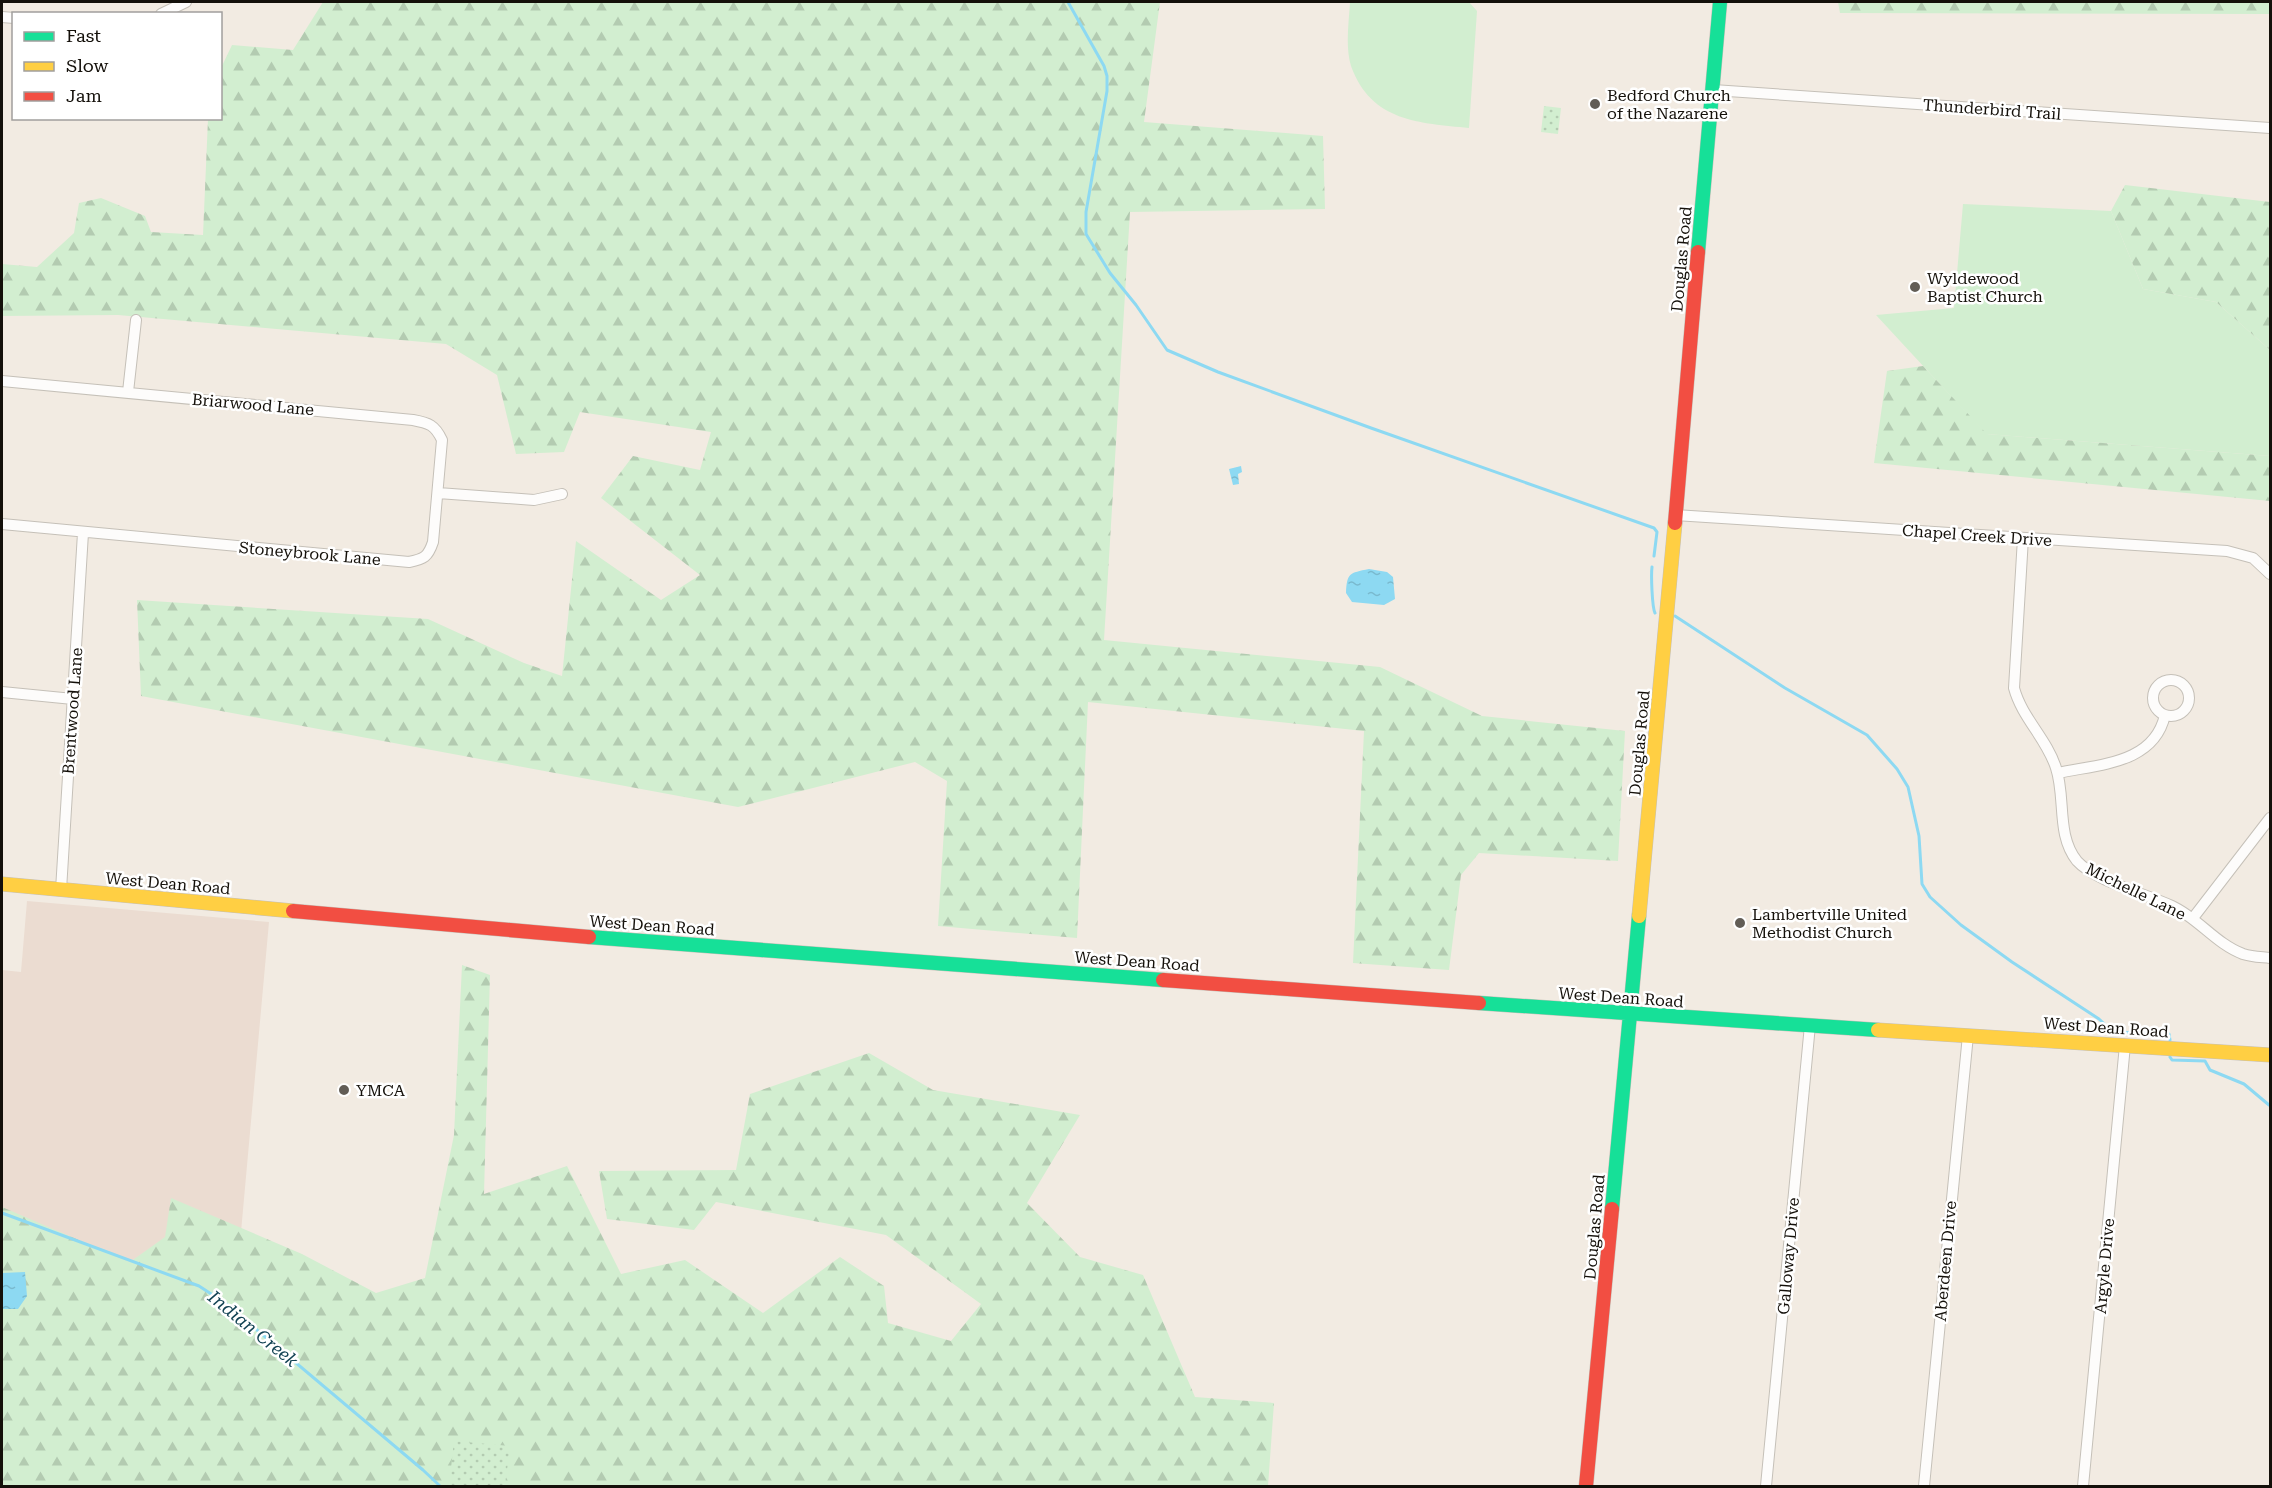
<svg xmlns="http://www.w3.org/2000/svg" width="2272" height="1488" viewBox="0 0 2272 1488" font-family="'Roboto Serif',serif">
	<defs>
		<pattern id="forest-firs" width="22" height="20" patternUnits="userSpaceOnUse" patternTransform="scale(1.5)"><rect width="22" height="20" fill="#d2eed0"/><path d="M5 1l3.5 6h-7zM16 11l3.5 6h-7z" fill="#b3cbb1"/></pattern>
		<pattern id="park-dots" width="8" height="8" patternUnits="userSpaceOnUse" patternTransform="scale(1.5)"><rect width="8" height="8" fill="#d2eed0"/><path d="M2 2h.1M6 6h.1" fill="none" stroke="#b3cbb1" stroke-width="1.8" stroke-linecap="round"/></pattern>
		<pattern id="water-ripples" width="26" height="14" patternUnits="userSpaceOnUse" patternTransform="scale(1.5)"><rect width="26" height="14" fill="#8dd9f2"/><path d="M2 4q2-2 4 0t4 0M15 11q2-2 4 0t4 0" fill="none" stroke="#79b9ce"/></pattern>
	</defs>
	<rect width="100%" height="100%" fill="#f2ebe2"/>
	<path fill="#ebdcd1" d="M 27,901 L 269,922 L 240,1243 L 2,1486 L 2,970 L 21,972 Z"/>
	<path fill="#d2eed0" d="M 1350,2 L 1469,2 L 1477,11 L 1469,128 C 1420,123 1371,122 1351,66 C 1345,46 1349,22 1350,2 Z
		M 1963,204 L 2111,211 L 2143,289 L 2216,302 L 2270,350 L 2270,456 L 1986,434 L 1876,315 L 1954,308 Z"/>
	<path fill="url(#forest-firs)" d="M 323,2 L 1160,2 L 1144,122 L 1323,136 L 1325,209 L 1130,212 L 1104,640 L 1380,667 L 1482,716 L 1625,731 L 1618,861 L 1479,853 L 1461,875 L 1449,970 L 1353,963 L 1364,731 L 1088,702 L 1077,938 L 938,926 L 947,781 L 915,762 L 738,807 L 141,696 L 137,600 L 428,619 L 524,663 L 562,676 L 576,541 L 661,600 L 700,575 L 601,498 L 633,456 L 700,470 L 711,432 L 580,412 L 564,452 L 516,454 L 497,375 L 446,344 L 118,315 L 2,316 L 2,264 L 37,267 L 74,233 L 79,203 L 101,198 L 145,216 L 151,232 L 203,235 L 208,119 L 220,118 L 221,68 L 232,45 L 293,50 Z
		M 1838,2 L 2270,2 L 2270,14 L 1840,13 Z
		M 2125,185 L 2270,202 L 2270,350 L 2216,302 L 2143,289 L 2111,211 Z
		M 1923,366 L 1987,434 L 2270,456 L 2270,501 L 1874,463 L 1887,371 Z
		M 462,965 L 490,975 L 484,1194 L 567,1166 L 621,1274 L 685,1260 L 763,1313 L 840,1257 L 884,1286 L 888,1323 L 951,1341 L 981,1304 L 886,1235 L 716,1202 L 694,1230 L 607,1219 L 599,1171 L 736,1170 L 750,1094 L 869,1053 L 933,1090 L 1080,1115 L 1027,1203 L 1080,1257 L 1143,1275 L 1195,1397 L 1274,1403 L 1268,1486 L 2,1486 L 2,1207 L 130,1262 L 165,1237 L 171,1198 L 302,1254 L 376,1293 L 425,1278 L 454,1135 Z"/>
	<path fill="url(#park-dots)" d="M 1544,106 L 1561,108 L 1558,134 L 1541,132 Z
		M 454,1441 L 510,1446 L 505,1486 L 449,1486 Z"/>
	<path fill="url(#water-ripples)" d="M 1241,466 L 1242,472 L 1238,474 L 1239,484 L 1233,485 L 1229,469 Z
		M 1369,569 L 1387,572 L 1393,577 L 1395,599 L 1384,605 L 1352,602 L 1346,593 C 1347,573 1349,573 1369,569 Z
		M 25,1272 L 27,1296 L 18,1309 L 2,1309 L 2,1273 Z"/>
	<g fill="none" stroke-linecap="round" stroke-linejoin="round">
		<path stroke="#8dd9f2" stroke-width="3" d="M 1068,2 L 1104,66 L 1107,76 L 1107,91 L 1086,212 L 1086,234 L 1110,273 L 1136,305 L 1167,350 L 1218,372 L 1371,428 L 1654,528 L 1657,532 L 1654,556
			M 1652,567 C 1651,575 1652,607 1655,613
			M 1675,616 L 1785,688 L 1867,735 L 1897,769 L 1908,787 L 1919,836 L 1922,884 L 1930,897 L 1961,925 L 2012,962 L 2099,1019 L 2113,1032 L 2169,1034 L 2170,1040
			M 2170,1057 L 2172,1060 L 2205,1061 L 2210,1070 L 2244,1084 L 2269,1105
			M 2,1213 L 199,1286 L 225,1303 L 423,1470 L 440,1486"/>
		<g stroke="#c5c0b8" stroke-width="12">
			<path id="street" d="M 161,14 L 186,2
				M 2,17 L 14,18
				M 1713,90 L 2270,128
				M 2,381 L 413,420 C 429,423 435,425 442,440 L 433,542 C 428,557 424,559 409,562 L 2,524
				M 128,392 L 136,320
				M 438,493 L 534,500 L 562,494
				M 1675,515 L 2227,551 L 2253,558 L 2270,574
				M 2023,538 L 2014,688 C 2022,718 2047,739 2056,768 C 2066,798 2056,835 2077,861 C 2095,881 2146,894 2172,906 C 2198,918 2216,944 2243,954 C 2252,957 2262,957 2270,958
				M2153 698a18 18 0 1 1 36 0a18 18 0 1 1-36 0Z
				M 2,692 L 73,699
				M 2058,773 C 2099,764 2154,764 2165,715
				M 61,890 L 83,533
				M 2193,918 L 2270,818
				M 1766,1486 L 1810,1025
				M 1924,1486 L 1968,1035
				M 2083,1486 L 2125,1045"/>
		</g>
		<g stroke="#c5c0b8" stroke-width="15">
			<path id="fast" d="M 1698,252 L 1720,2
				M 589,937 L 1163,980
				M 1479,1003 L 1878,1030
				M 1612,1209 L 1639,916"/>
		</g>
		<g stroke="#c5c0b8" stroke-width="15">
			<path id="slow" d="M 2,884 L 293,911
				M 1639,916 L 1675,523
				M 1878,1030 L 2270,1055"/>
		</g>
		<g stroke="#c5c0b8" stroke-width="15">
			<path id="jam" d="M 1675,523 L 1698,252
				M 293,911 L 589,937
				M 1163,980 L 1479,1003
				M 1586,1486 L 1612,1209"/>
		</g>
		<use href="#street" stroke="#fdfcfb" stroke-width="10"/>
		<use href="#fast" stroke="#16e098" stroke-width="14"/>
		<use href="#slow" stroke="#ffcf43" stroke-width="14"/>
		<use href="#jam" stroke="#f24e42" stroke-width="14"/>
	</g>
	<g fill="#625d56" stroke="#fff" stroke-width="2">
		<circle cx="1595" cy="104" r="6"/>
		<circle cx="1915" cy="287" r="6"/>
		<circle cx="1740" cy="923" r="6"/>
		<circle cx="344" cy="1090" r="6"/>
	</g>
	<g text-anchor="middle" stroke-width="5" stroke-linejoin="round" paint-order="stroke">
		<g font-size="16" fill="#14100a" stroke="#fff" text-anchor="start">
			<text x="1607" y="101">Bedford Church<tspan x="1607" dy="18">of the Nazarene</tspan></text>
			<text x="1927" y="284">Wyldewood<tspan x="1927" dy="18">Baptist Church</tspan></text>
			<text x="1752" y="920">Lambertville United<tspan x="1752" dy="18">Methodist Church</tspan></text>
			<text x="356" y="1096">YMCA</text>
		</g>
		<g font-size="16" fill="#14100a" stroke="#fff">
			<text transform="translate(1992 109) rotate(4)" y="6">Thunderbird Trail</text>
			<text transform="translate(1681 259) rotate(-85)" y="6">Douglas Road</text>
			<text transform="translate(253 404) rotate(5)" y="6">Briarwood Lane</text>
			<text transform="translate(1977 535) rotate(4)" y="6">Chapel Creek Drive</text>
			<text transform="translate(310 553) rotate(5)" y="6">Stoneybrook Lane</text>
			<text transform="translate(72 711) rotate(-86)" y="6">Brentwood Lane</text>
			<text transform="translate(1639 743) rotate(-85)" y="6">Douglas Road</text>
			<text transform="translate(168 883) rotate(5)" y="6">West Dean Road</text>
			<text transform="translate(2136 891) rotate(26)" y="6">Michelle Lane</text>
			<text transform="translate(652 925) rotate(4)" y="6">West Dean Road</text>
			<text transform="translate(1137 961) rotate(4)" y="6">West Dean Road</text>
			<text transform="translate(1621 997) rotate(4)" y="6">West Dean Road</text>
			<text transform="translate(2106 1027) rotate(4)" y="6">West Dean Road</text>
			<text transform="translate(1594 1227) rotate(-85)" y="6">Douglas Road</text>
			<text transform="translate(1788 1256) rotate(-85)" y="6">Galloway Drive</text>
			<text transform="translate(1945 1261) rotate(-85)" y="6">Aberdeen Drive</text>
			<text transform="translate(2104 1266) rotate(-85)" y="6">Argyle Drive</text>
		</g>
		<g font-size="18" font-style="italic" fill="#134354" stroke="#fff">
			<text transform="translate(253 1329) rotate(39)" y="6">Indian Creek</text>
		</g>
	</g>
	<rect width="2272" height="1488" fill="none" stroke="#14100a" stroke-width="6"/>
	<rect x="12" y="12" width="210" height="108" fill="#ffffff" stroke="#a19f9d" stroke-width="1.5"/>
	<rect x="24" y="32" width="30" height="9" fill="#16e098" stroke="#a19f9d" stroke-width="1.5"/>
	<text x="66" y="42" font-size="18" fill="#14100a">Fast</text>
	<rect x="24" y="62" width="30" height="9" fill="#ffcf43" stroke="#a19f9d" stroke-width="1.5"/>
	<text x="66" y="72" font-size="18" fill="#14100a">Slow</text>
	<rect x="24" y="92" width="30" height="9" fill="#f24e42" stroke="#a19f9d" stroke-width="1.5"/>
	<text x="66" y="102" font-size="18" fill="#14100a">Jam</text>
</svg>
